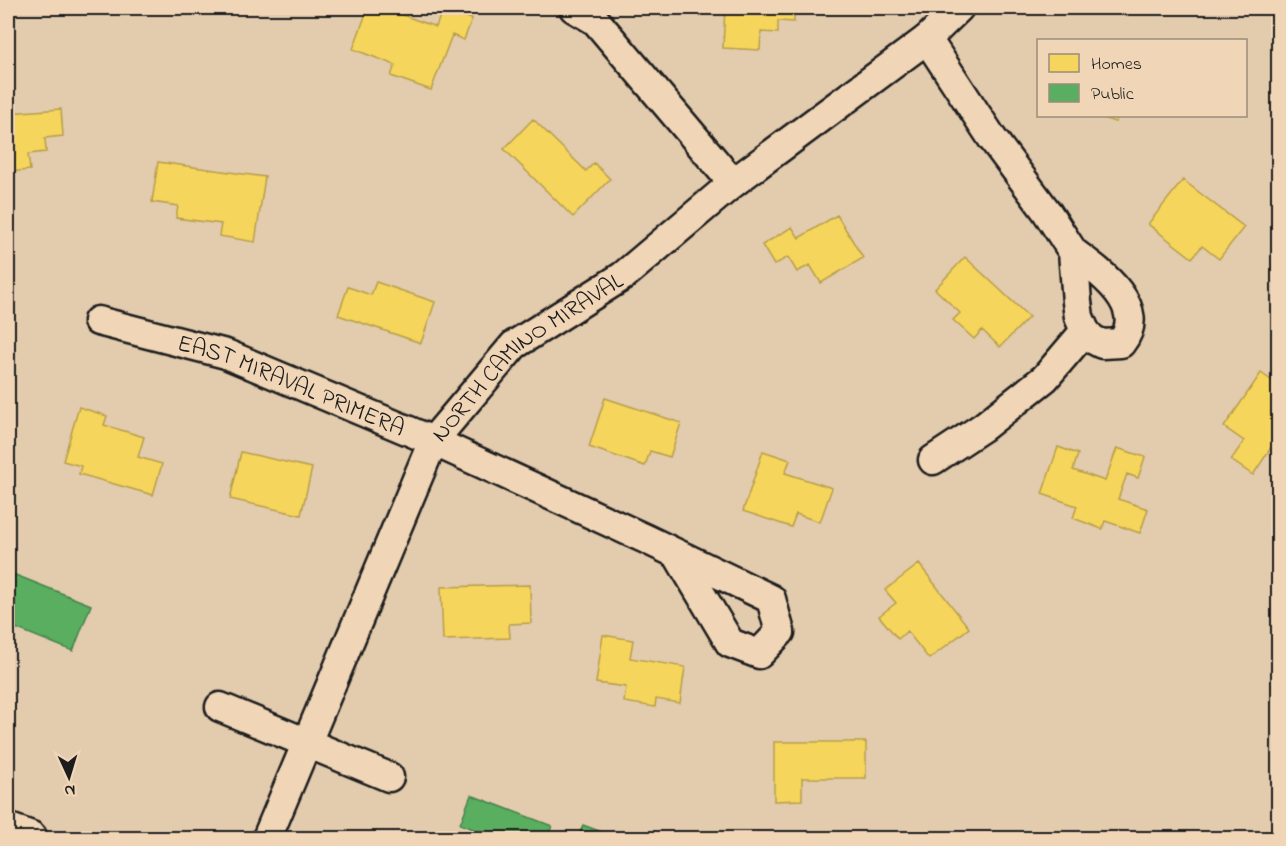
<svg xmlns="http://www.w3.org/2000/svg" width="1286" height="846" viewBox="0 0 1286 846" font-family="'Indie Flower',sans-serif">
	<rect width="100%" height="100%" fill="#e3cbae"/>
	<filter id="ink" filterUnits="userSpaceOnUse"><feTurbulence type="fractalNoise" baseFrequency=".0167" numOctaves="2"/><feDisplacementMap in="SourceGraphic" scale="12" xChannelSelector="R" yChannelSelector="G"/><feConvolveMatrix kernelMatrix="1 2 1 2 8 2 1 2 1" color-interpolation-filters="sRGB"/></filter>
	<g filter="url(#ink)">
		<path fill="#f6d55c" stroke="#b59e49" stroke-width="1.5" d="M 368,8 L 383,8 L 436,27 L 443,8 L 472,19 L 464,40 L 452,35 L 431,90 L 391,76 L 395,65 L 353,49 Z
			M 725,8 L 761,11 L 762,8 L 827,8 L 826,14 L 794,12 L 794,22 L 778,21 L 778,33 L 761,32 L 760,50 L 723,48 Z
			M 61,109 L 63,136 L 45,138 L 46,152 L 28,154 L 30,170 L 8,172 L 8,113 Z
			M 1097,116 L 1118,116 L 1115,122 Z
			M 533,119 L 586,171 L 594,163 L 610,179 L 573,217 L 504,149 Z
			M 158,162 L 265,177 L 255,242 L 219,236 L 221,224 L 176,218 L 178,206 L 152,202 Z
			M 1183,180 L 1244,227 L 1219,259 L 1202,246 L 1192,258 L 1148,224 Z
			M 837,215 L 863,258 L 821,283 L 810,265 L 797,272 L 788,257 L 774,265 L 762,245 L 792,227 L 799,238 Z
			M 965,257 L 1029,317 L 1000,347 L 982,330 L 974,339 L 953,320 L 960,313 L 935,289 Z
			M 376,282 L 435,302 L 421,343 L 338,315 L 348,287 L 371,295 Z
			M 1261,373 L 1278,385 L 1278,437 L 1253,475 L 1231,460 L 1244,441 L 1224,427 Z
			M 605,398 L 681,423 L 670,457 L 650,451 L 645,466 L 589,447 Z
			M 79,407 L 107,416 L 104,425 L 144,437 L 138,457 L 162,464 L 153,495 L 79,474 L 81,466 L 63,461 Z
			M 1058,447 L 1078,454 L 1073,470 L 1105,481 L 1117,448 L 1145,457 L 1138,478 L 1127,474 L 1118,499 L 1148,509 L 1140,533 L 1105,521 L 1102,529 L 1073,518 L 1077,506 L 1042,494 Z
			M 763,451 L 790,460 L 785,473 L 832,488 L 820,522 L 796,514 L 791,527 L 743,511 Z
			M 241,452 L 312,468 L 301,515 L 230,499 Z
			M 919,564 L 969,628 L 929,659 L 907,631 L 898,639 L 879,616 L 896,603 L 885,590 Z
			M 530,585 L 531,623 L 509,624 L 510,638 L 443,640 L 441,587 Z
			M 603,635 L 633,640 L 630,658 L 685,667 L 680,703 L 656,699 L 655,707 L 624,702 L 626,687 L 596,683 Z
			M 774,742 L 866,742 L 866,778 L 802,778 L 802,800 L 774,801 Z"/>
		<path fill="#5aae61" stroke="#47824c" stroke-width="1.5" d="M 8,572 L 91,605 L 73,651 L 8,625 Z
			M 471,795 L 552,826 L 547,838 L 497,838 L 460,824 Z
			M 583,825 L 618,838 L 578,838 Z"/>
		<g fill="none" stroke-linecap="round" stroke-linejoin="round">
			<g stroke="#1c1c1c" stroke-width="33">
				<g id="minor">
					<path d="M 574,8 L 596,21 L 733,183"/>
					<path d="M 927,39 L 992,138 L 1047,212 L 1073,252 L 1077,302 L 1079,317 L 1085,331 L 1092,339 L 1102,344 L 1121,343 C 1150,307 1099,271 1073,252"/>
					<path id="s1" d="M 98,321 L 226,354 L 433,441 L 646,539 L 771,599 L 780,632 L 759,654 L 730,643 L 677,554"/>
					<path d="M 933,460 L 983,427 L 1045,378 L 1085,331"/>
					<path d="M 220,707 L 389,777"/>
					<path id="s2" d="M 267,838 L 433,441 L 514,345 L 623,276 L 733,183 L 927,39 L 959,8"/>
				</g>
			</g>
			<g stroke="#1c1c1c" stroke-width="38">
				<path id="major" d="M 8,830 L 30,838"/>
			</g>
			<use href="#minor" stroke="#f0d6b7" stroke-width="28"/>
			<use href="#major" stroke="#f0d6b7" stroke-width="33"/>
		</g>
	</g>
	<g text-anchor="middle" stroke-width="6" stroke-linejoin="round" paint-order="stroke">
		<g font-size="24" fill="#1c1c1c" stroke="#f0d6b7">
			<text dy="8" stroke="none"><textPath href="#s2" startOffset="558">NORTH CAMINO MIRAVAL</textPath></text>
			<text dy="8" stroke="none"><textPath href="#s1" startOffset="204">EAST MIRAVAL PRIMERA</textPath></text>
		</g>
	</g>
	<rect width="1286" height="846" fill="none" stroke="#f0d6b7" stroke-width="30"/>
	<rect x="15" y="15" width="1256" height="816" fill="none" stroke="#1c1c1c" stroke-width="2" filter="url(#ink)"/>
	<rect x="1037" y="39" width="210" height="78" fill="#f0d6b7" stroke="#9b8c79" stroke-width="1.5"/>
	<rect x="1049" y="54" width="30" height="18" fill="#f6d55c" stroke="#9b8c79" stroke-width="1.5"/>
	<text x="1091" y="69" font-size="18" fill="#1c1c1c">Homes</text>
	<rect x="1049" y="84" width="30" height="18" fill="#5aae61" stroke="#9b8c79" stroke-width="1.5"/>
	<text x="1091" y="99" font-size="18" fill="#1c1c1c">Public</text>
	<g transform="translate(69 777) rotate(176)" stroke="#f0d6b7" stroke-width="4.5" paint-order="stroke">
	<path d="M0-4.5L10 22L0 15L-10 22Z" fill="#1c1c1c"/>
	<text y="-9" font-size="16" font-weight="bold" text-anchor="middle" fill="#1c1c1c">N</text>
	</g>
</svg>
